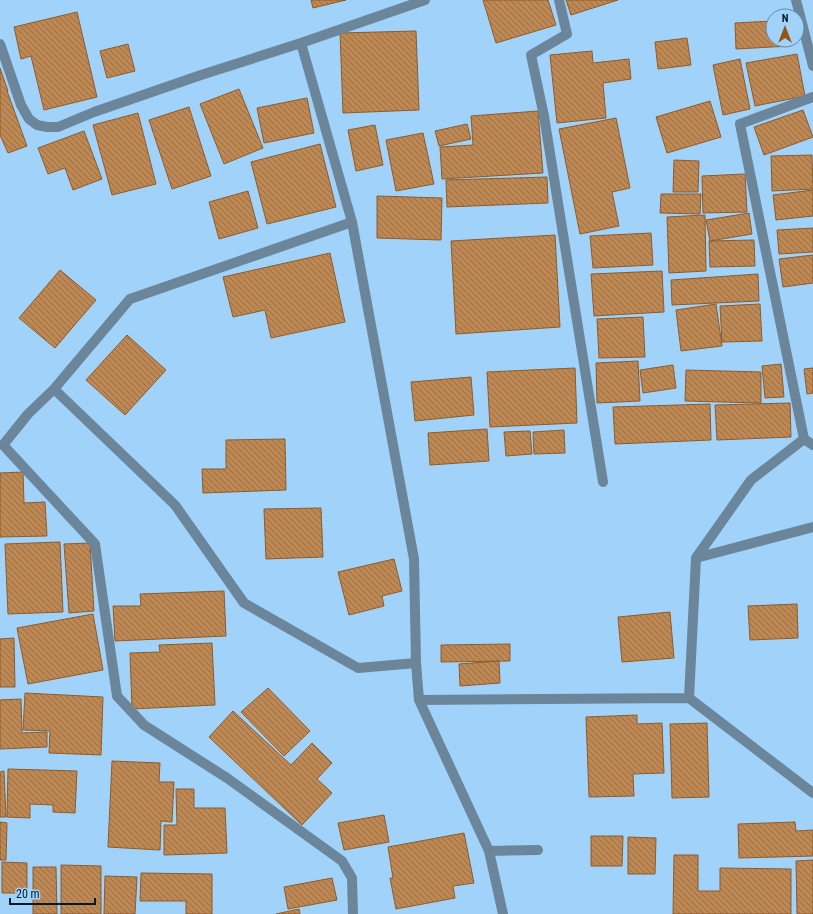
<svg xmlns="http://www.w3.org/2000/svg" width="813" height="914" viewBox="0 0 813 914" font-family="'Roboto Condensed',sans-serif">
	<defs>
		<pattern id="building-back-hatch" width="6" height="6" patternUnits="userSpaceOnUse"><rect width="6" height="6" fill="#be8855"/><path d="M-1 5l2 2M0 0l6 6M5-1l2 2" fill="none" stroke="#986e47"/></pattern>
	</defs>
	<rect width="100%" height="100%" fill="#a1d3fa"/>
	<path fill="url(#building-back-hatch)" stroke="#8f5b28" d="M 311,0 L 346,0 L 313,8 Z
		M 483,0 L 548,0 L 556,25 L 496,43 Z
		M 566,0 L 618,0 L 571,15 Z
		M 77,12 L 97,97 L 44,110 L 31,56 L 21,59 L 14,27 Z
		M 773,21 L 773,40 L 789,40 L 790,46 L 736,49 L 735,23 Z
		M 416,31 L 419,110 L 343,113 L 340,33 Z
		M 687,38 L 691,65 L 658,69 L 655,42 Z
		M 128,44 L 135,71 L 107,78 L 100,51 Z
		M 592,51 L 593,63 L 629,59 L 631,79 L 603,83 L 606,118 L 557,123 L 550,55 Z
		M 797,54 L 805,96 L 755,106 L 746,63 Z
		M 740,59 L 750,109 L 723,115 L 713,65 Z
		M 0,68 L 8,91 L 7,91 L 27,146 L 8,153 L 0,135 Z
		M 239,89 L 263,148 L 224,164 L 200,104 Z
		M 307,98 L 314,133 L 264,143 L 257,108 Z
		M 710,101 L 721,137 L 667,153 L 656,117 Z
		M 189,107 L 211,176 L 172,189 L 149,120 Z
		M 803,110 L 813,137 L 764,155 L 754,127 Z
		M 538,111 L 543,173 L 442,179 L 440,147 L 473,145 L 471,116 Z
		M 138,113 L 156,184 L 112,195 L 93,125 Z
		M 616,118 L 630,188 L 612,192 L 619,226 L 580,234 L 559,129 Z
		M 467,124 L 471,139 L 439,146 L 435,131 Z
		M 375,125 L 383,165 L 356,171 L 348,130 Z
		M 84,131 L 102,179 L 73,190 L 65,168 L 48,174 L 38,148 Z
		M 423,133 L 434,184 L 396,191 L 386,140 Z
		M 320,144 L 336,207 L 267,224 L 251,162 Z
		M 812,155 L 813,189 L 772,191 L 771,156 Z
		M 674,160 L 699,161 L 698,192 L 673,192 Z
		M 745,174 L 747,212 L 703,213 L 702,176 Z
		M 547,177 L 548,203 L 447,207 L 446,180 Z
		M 813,190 L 813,216 L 776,220 L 773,195 Z
		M 248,191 L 258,228 L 219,239 L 209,202 Z
		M 661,194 L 701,194 L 700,214 L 660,213 Z
		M 377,196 L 442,198 L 441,240 L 377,238 Z
		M 749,213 L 752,234 L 710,241 L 706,220 Z
		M 705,215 L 706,271 L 669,273 L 667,217 Z
		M 813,228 L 813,252 L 779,254 L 777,230 Z
		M 651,233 L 653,265 L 593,268 L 590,236 Z
		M 555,235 L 560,327 L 456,334 L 451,241 Z
		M 754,240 L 755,266 L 710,267 L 709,241 Z
		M 330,253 L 345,322 L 271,338 L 265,310 L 233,317 L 223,277 Z
		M 813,255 L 813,283 L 783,287 L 779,259 Z
		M 60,270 L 96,300 L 55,348 L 19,318 Z
		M 662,271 L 664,312 L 594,316 L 591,274 Z
		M 758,274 L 759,301 L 672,305 L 671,280 Z
		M 716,304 L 722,346 L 681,351 L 676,310 Z
		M 760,304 L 762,341 L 722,342 L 720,306 Z
		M 643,317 L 645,357 L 599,358 L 597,319 Z
		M 127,335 L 166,370 L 125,415 L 86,380 Z
		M 638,361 L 640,401 L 597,403 L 596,363 Z
		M 781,364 L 784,397 L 765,398 L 762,366 Z
		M 673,365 L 676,388 L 643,393 L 640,370 Z
		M 575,368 L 577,423 L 490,427 L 487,372 Z
		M 813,368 L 813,393 L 807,394 L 804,369 Z
		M 686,370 L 761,372 L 761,403 L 685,401 Z
		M 471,377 L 474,415 L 415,421 L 411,382 Z
		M 790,403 L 791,437 L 717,440 L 715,405 Z
		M 710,404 L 711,440 L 615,444 L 613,407 Z
		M 487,429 L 489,461 L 430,465 L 428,433 Z
		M 564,430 L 565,453 L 534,454 L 533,432 Z
		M 530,431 L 532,454 L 506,456 L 504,432 Z
		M 285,439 L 286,490 L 203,493 L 202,469 L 226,469 L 226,440 Z
		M 23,472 L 24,503 L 45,502 L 47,536 L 0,537 L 0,473 Z
		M 321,508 L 323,557 L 266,559 L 264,509 Z
		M 60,542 L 63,612 L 8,614 L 5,544 Z
		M 90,543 L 94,611 L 69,613 L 64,544 Z
		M 394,559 L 402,591 L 382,596 L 384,606 L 349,615 L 338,572 Z
		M 224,591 L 226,636 L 115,641 L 113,606 L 141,606 L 140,594 Z
		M 797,604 L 798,638 L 750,640 L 748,606 Z
		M 670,612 L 674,658 L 622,662 L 618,617 Z
		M 93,614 L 103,670 L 28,684 L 17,628 Z
		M 14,638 L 15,687 L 0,687 L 0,639 Z
		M 212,643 L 215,705 L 132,709 L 130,653 L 160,652 L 159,645 Z
		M 510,644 L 510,661 L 441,662 L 441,645 Z
		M 499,661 L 500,683 L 460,686 L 459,664 Z
		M 268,688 L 310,731 L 284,756 L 241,712 Z
		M 25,693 L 103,697 L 101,755 L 49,753 L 50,731 L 23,730 Z
		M 21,699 L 22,733 L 47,732 L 47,747 L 0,749 L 0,700 Z
		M 233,711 L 291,765 L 312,743 L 332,763 L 317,779 L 332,793 L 302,825 L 209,737 Z
		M 637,715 L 637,724 L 662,723 L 664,773 L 633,774 L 634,796 L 589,797 L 586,717 Z
		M 707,723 L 709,797 L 672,798 L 670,724 Z
		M 112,761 L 160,763 L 159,782 L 174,782 L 172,822 L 161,821 L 160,850 L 108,847 Z
		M 8,769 L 77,771 L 75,813 L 53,812 L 53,805 L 30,804 L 30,818 L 7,817 Z
		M 4,771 L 6,817 L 0,817 L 0,772 Z
		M 176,789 L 194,789 L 194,808 L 225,808 L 227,853 L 164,855 L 164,825 L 177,825 Z
		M 384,815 L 389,842 L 344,850 L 338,823 Z
		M 0,822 L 7,823 L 6,860 L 0,860 Z
		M 795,822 L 796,831 L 813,830 L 813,856 L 739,858 L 738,824 Z
		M 464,833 L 474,883 L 453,886 L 455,898 L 396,909 L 390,878 L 393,878 L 388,847 Z
		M 591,836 L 623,836 L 622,866 L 591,866 Z
		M 628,837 L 656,838 L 655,874 L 628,874 Z
		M 674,855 L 698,855 L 698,891 L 720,891 L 720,868 L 791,869 L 791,914 L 673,914 Z
		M 813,860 L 813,914 L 797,914 L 796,861 Z
		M 2,862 L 27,863 L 27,893 L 2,893 Z
		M 61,865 L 101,866 L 101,914 L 61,914 Z
		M 33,867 L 56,867 L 57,914 L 33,914 Z
		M 141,873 L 212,874 L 212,914 L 186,914 L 186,901 L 140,901 Z
		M 105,876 L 137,877 L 135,914 L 104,914 Z
		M 332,878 L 337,900 L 288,909 L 284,887 Z
		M 299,909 L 300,914 L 276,914 Z"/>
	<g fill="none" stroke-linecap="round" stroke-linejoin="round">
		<path stroke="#6b859a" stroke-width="10" d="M 559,0 L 567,34 L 531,55 L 544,116 L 603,482
			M 796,0 L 813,66
			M 301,43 L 352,222 L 414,559 L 416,663 L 419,700 L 489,851 L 503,914
			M 0,44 L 21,105 L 29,119 L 37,125 L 47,127 L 58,127 L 94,112 L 201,75 L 301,43 L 425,0
			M 813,97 L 740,124 L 804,439 L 813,445
			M 352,222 L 130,299 L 54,389 L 28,414 L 3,445 L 95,544 L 117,696 L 144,725 L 227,778 L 342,861 L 352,878 L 353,914
			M 54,389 L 175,505 L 244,603 L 358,668 L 416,663
			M 696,558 L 751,480 L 804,439
			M 689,698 L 696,558 L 813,527
			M 419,700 L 689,698 L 813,793
			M 489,851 L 538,850"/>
	</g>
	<g transform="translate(785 28)"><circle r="19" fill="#a1d3fa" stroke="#618aa8"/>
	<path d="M0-3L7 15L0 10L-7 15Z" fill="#925715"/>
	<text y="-6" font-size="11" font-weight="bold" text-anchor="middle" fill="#021c2d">N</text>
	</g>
	<path d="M10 898v6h85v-6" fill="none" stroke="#021c2d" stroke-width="2"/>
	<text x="16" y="898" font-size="12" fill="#021c2d" stroke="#a1d3fa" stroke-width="3" paint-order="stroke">20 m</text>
</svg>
